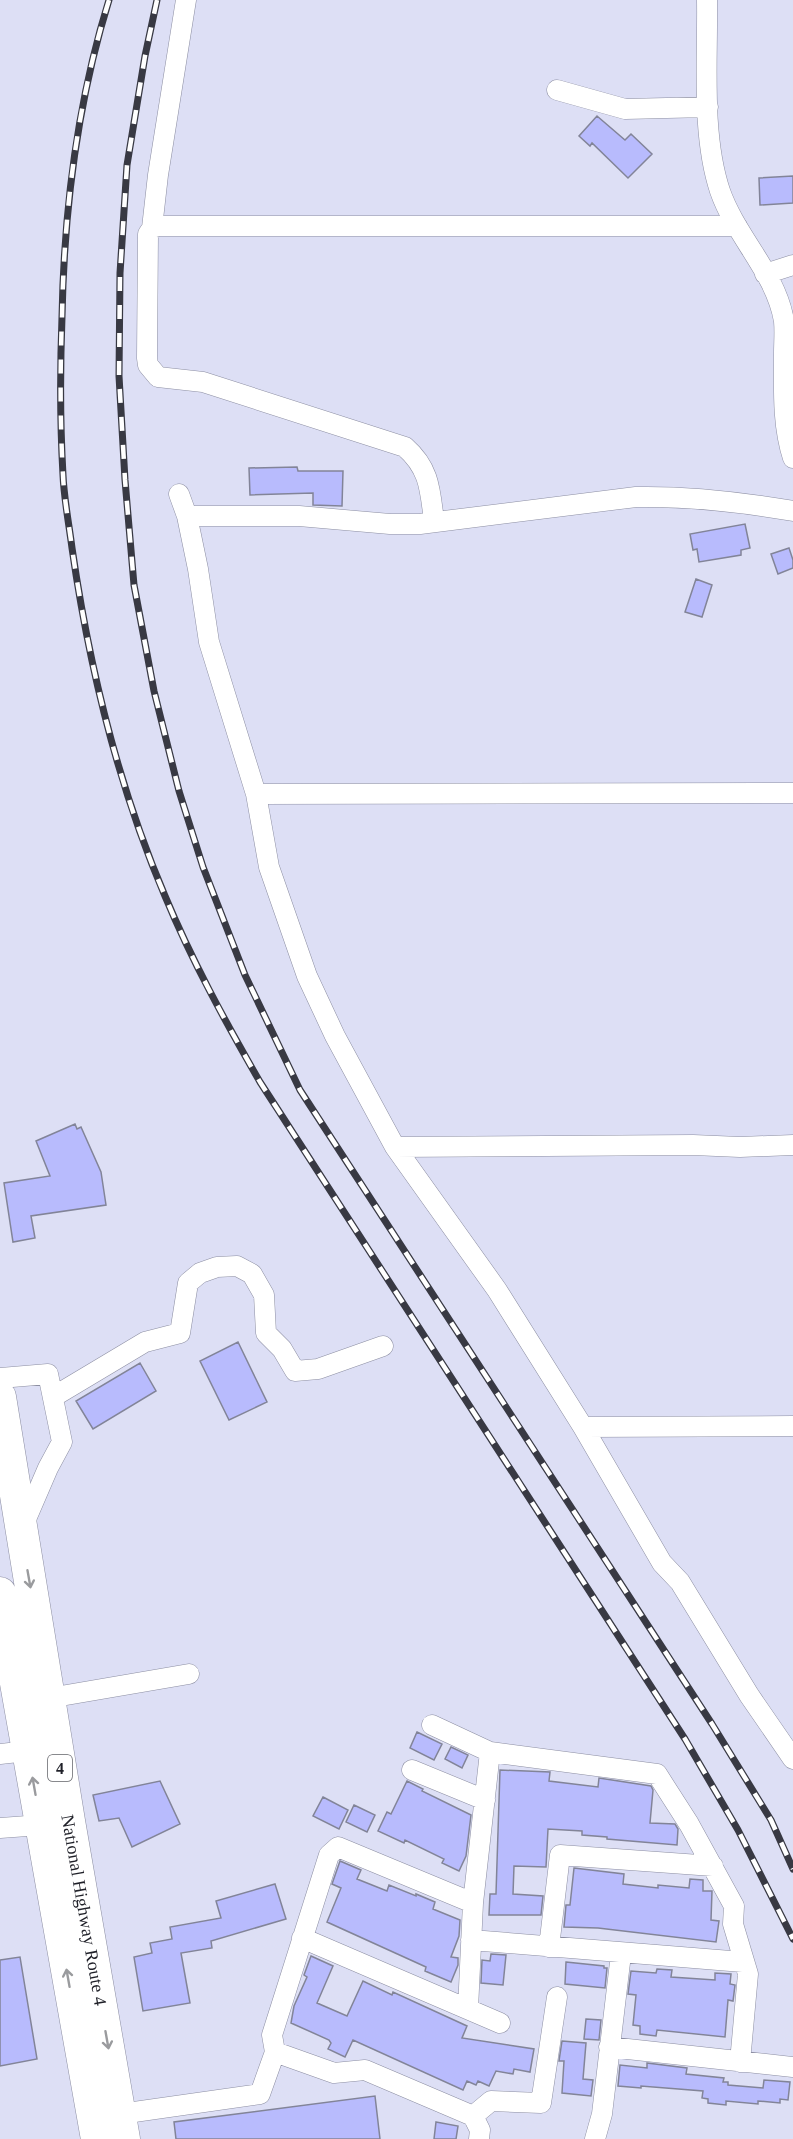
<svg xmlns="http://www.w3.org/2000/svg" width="793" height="2139" viewBox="0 0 793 2139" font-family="Georgia,serif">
	<rect width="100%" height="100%" fill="#dddff5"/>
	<path fill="#b8bbfd" stroke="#828498" stroke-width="1.5" d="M 597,116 L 625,140 L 631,134 L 652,154 L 628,178 L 592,143 L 590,146 L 579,136 Z
		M 793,176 L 793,203 L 760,205 L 759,178 Z
		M 297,467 L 298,471 L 343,471 L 342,506 L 313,505 L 313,493 L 250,495 L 249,468 Z
		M 745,524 L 750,548 L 741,550 L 741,555 L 699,562 L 697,549 L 693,550 L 690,534 Z
		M 789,548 L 793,560 L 793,568 L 778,574 L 771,554 Z
		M 696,579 L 712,585 L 702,617 L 685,612 Z
		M 75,1124 L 77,1129 L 81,1127 L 101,1172 L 106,1205 L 31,1216 L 35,1238 L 13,1242 L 4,1183 L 50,1176 L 36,1141 Z
		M 238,1342 L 267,1402 L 229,1420 L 200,1361 Z
		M 140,1363 L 156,1391 L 93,1429 L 76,1401 Z
		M 417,1732 L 442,1744 L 434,1760 L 410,1748 Z
		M 451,1747 L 468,1755 L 462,1768 L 445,1759 Z
		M 500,1770 L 550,1772 L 549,1781 L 598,1787 L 599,1778 L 651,1786 L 653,1790 L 650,1823 L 675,1824 L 678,1829 L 677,1845 L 607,1839 L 607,1837 L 582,1835 L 582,1831 L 548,1829 L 546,1867 L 514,1866 L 513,1894 L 543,1896 L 541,1915 L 489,1915 L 490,1894 L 496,1894 Z
		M 160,1781 L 180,1824 L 132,1847 L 119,1818 L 99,1821 L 93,1795 Z
		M 407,1781 L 423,1789 L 422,1791 L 471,1815 L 466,1856 L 459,1871 L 442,1863 L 444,1859 L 405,1840 L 404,1843 L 378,1831 L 387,1812 L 391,1814 Z
		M 323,1797 L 348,1810 L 339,1829 L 313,1816 Z
		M 354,1805 L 375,1815 L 367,1832 L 346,1822 Z
		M 340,1861 L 361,1870 L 357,1879 L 387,1891 L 389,1885 L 416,1896 L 416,1894 L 435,1902 L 433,1909 L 460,1920 L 459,1936 L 451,1957 L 458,1958 L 458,1965 L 451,1982 L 425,1971 L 426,1967 L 327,1922 L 341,1888 L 332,1884 Z
		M 574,1868 L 624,1874 L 623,1884 L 658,1888 L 658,1885 L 689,1888 L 690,1879 L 703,1880 L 703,1891 L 712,1891 L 711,1920 L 719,1921 L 716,1942 L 598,1928 L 564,1927 L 566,1905 L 570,1905 Z
		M 275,1884 L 286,1919 L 211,1941 L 212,1948 L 181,1953 L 190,2003 L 143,2011 L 134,1957 L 152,1953 L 150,1943 L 172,1939 L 170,1927 L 221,1918 L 216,1901 Z
		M 491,1954 L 506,1955 L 503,1985 L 481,1983 L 482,1960 L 490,1961 Z
		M 311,1956 L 333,1966 L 317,2003 L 347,2016 L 363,1981 L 392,1995 L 393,1992 L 467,2026 L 462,2038 L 534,2049 L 530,2072 L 514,2069 L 513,2074 L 496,2071 L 489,2086 L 478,2081 L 476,2085 L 467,2081 L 463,2090 L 353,2040 L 345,2057 L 328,2049 L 331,2043 L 329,2040 L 291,2023 L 294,2006 L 307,1977 L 304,1975 Z
		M 20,1957 L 37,2059 L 0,2066 L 0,1960 Z
		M 566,1962 L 604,1966 L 604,1968 L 607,1968 L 605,1988 L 565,1984 Z
		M 657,1969 L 672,1970 L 671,1977 L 715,1980 L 715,1973 L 731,1974 L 730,1984 L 735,1985 L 733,2001 L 728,2000 L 725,2037 L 657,2030 L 656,2036 L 640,2034 L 640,2026 L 633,2025 L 636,1995 L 628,1994 L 631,1971 L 656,1973 Z
		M 586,2019 L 601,2020 L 599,2040 L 584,2039 Z
		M 562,2041 L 586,2043 L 583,2079 L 593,2080 L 591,2096 L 562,2093 L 564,2061 L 559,2061 Z
		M 647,2063 L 687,2068 L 686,2074 L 724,2078 L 723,2082 L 728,2082 L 728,2085 L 763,2088 L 764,2080 L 790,2082 L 788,2100 L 780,2099 L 780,2103 L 758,2101 L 758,2104 L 726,2101 L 726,2105 L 708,2103 L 708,2099 L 702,2098 L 703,2091 L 641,2086 L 641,2088 L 618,2086 L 620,2065 L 647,2068 Z
		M 375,2096 L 380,2139 L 176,2139 L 174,2122 Z
		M 436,2122 L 458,2126 L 456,2139 L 434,2139 Z"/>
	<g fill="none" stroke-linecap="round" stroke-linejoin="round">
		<g stroke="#8c8ea2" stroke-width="21">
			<path id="minor" d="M 707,0 C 708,60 701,134 720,191 C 736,237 776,273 784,321 C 785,332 784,343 784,353 C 784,388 782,425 793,458
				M 557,90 L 625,109 L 708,107
				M 152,228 L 158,175 L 186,0
				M 765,274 L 793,265
				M 179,494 L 187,516 L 198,569 L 209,642 L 256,794
				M 187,516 L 299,516 L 390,524 L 420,524 L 636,497 C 689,496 741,502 793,511
				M 434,521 C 430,490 430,469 405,447 L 203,382 L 158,377 L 148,365 L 147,358 L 148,234 L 152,228 L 159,226 L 737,226
				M 793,793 L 256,794 L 269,867 L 307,976 L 335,1036 L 395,1147 L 693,1145 L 740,1147 L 793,1145
				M 395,1147 L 497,1290 L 583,1427 L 793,1426
				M 0,1378 L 48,1374 L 62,1442 L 48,1468 L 23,1526
				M 53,1397 L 145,1342 L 180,1333 L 188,1283 L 200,1273 L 217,1267 L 237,1266 L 252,1274 L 264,1295 L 266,1333 L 282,1349 L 295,1371 L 318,1369 L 383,1346
				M 583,1427 L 662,1563 L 680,1582 L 749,1695 L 793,1759
				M 49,1698 L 189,1674
				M 432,1725 L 490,1752 L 657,1774 L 689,1824 L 734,1906 L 733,1924 L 748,1974 L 740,2062
				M 0,1754 L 27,1751
				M 412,1770 L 485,1800
				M 0,1828 L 41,1825
				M 302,1938 L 500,2023
				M 471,1940 L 743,1962
				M 549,1947 L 560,1855 L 713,1866
				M 468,2009 L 473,1903 L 490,1752
				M 609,2047 L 793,2067
				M 275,2052 L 272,2035 L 329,1855 L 338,1847 L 473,1903
				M 120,2114 L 260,2094 L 275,2052 L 334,2073 L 365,2070 L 473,2116 L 491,2101 L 541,2103 L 557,1997
				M 473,2116 L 480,2130 L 479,2139
				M 595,2139 L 602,2114 L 621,1954"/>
		</g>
		<g stroke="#8c8ea2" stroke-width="33">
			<path id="trunk" d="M 0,1397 L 69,1821 L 124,2139
				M 0,1593 L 97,2139"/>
		</g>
		<use href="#minor" stroke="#fff" stroke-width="20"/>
		<use href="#trunk" stroke="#fff" stroke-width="32"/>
		<g stroke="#383943" stroke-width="7">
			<path id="rail" d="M 109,0 C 77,103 64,210 62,317 C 60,370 60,423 63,475 C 64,499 69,524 72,548 C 89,666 118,786 165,896 C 192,961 225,1021 260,1082 L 685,1739 L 738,1830 L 793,1939
				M 157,0 L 145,56 L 127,165 L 120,273 L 119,376 L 125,480 L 134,585 L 154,691 L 179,791 L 203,867 L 245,975 L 300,1090 L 712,1724 L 771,1820 L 793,1869"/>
		</g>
		<use href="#rail" stroke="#fff" stroke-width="4.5" stroke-dasharray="14" stroke-linecap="butt"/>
	</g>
	<defs><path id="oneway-shaft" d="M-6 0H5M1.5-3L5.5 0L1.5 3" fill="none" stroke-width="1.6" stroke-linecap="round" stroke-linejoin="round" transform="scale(1.5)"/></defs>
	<g stroke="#9a9b9e">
		<use href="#oneway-shaft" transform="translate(29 1579) rotate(80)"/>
		<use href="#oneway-shaft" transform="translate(34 1786) rotate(-100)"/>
		<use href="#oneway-shaft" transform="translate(68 1978) rotate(-100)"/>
		<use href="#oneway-shaft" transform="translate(107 2040) rotate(80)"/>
	</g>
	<g text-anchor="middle" stroke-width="6" stroke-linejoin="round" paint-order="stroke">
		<rect fill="#fff" stroke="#626368" stroke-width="1.5" x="48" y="1755" width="24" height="26" rx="4.5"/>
		<g font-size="16" font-weight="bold" fill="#1f2028">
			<text x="60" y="1774">4</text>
		</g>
		<g font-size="18" fill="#1f2028" stroke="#fff">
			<text transform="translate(84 1910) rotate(80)" y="6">National Highway Route 4</text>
		</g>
	</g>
</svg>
